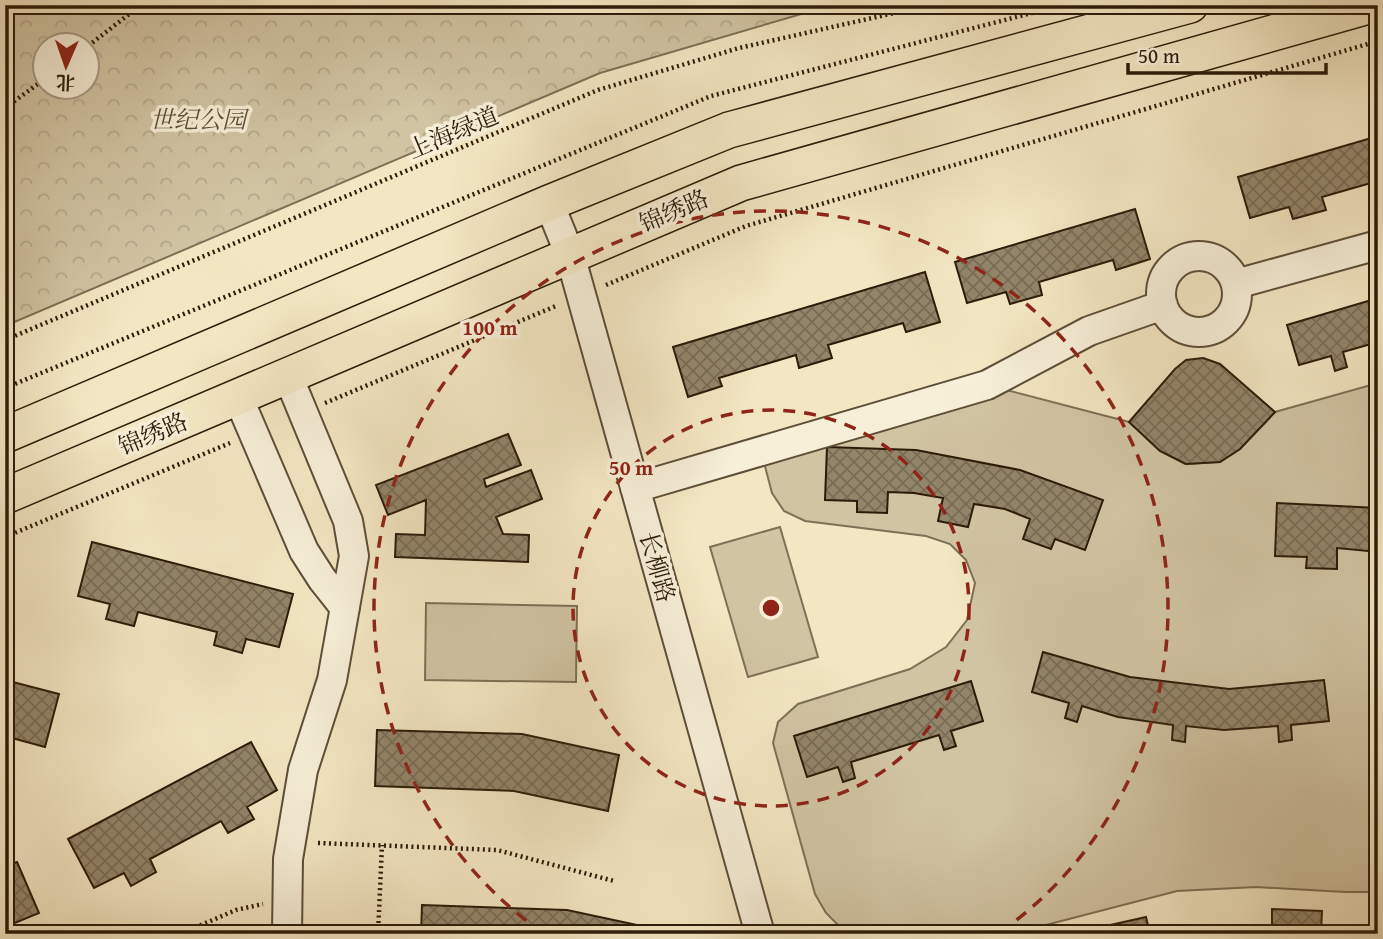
<svg xmlns="http://www.w3.org/2000/svg" width="1383" height="939" viewBox="0 0 1383 939" font-family="'Gentium Book Plus','Noto Serif SC',serif">
	<defs>
		<pattern id="park-crowns" width="20" height="18" patternUnits="userSpaceOnUse" patternTransform="scale(1.75)"><rect width="20" height="18" fill="#d1c4a3"/><path d="M2 6a3 3 0 1 1 6 0M12 15a3 3 0 1 1 6 0" fill="none" stroke="#b4a88b"/></pattern>
		<pattern id="building-cross-hatch" width="8" height="8" patternUnits="userSpaceOnUse" patternTransform="scale(1.75)"><rect width="8" height="8" fill="#93856a"/><path d="M0 0l8 8M0 8l8-8" fill="none" stroke="#786c55"/></pattern>
	</defs>
	<rect width="100%" height="100%" fill="#f3e7c3"/>
	<filter id="stains"><feTurbulence type="fractalNoise" baseFrequency=".00286" numOctaves="4"/><feColorMatrix values="0 0 0 0 .2 0 0 0 0 .09 0 0 0 0 .02 0 0 0 .5 -.17"/></filter>
	<radialGradient id="worn" r=".72"><stop offset=".6" stop-color="#630" stop-opacity="0"/><stop offset="1" stop-color="#630" stop-opacity=".3"/></radialGradient>
	<path fill="url(#park-crowns)" stroke="#7e7056" stroke-width="2" fill-rule="evenodd" d="M 5,5 L 832,5 L 600,73 L 5,326 ZM 46,46 L 88,46 L 88,88 L 46,88 Z"/>
	<path fill="#d1c4a3" stroke="#7e7056" stroke-width="2" d="M 1378,383 L 1378,892 L 1345,892 L 1256,887 L 1177,891 L 1042,926 L 999,934 L 847,934 L 826,913 L 815,894 L 773,743 L 778,722 L 798,704 L 910,669 L 946,647 L 967,620 L 975,583 L 966,560 L 950,544 L 926,536 L 805,521 L 784,511 L 772,493 L 761,451 L 987,385 L 1129,422 L 1160,451 L 1185,464 L 1220,462 L 1240,449 L 1275,412 Z
		M 780,527 L 818,657 L 748,677 L 710,547 Z
		M 426,603 L 577,606 L 576,682 L 425,680 Z"/>
	<path fill="url(#building-cross-hatch)" stroke="#2c1b09" stroke-width="2" d="M 1378,136 L 1378,181 L 1322,197 L 1326,210 L 1293,219 L 1289,207 L 1250,218 L 1238,177 Z
		M 1135,209 L 1150,259 L 1116,270 L 1113,260 L 1039,282 L 1042,295 L 1010,304 L 1006,292 L 967,303 L 955,262 Z
		M 925,272 L 940,322 L 906,332 L 903,323 L 828,345 L 832,358 L 799,368 L 796,355 L 719,378 L 722,386 L 688,397 L 673,347 Z
		M 1378,298 L 1378,342 L 1343,352 L 1347,367 L 1335,371 L 1331,356 L 1299,365 L 1287,325 Z
		M 1203,358 L 1220,364 L 1275,412 L 1240,449 L 1220,462 L 1186,464 L 1160,451 L 1129,422 L 1175,369 L 1186,360 Z
		M 508,434 L 521,465 L 484,479 L 486,487 L 531,470 L 542,499 L 496,517 L 503,534 L 529,535 L 528,562 L 395,557 L 396,534 L 425,535 L 426,500 L 388,515 L 376,485 Z
		M 827,447 L 916,450 L 1020,470 L 1103,500 L 1085,550 L 1055,539 L 1051,549 L 1023,539 L 1030,519 L 1005,509 L 974,504 L 968,527 L 938,521 L 943,498 L 914,493 L 888,492 L 887,513 L 857,512 L 857,501 L 825,500 Z
		M 1277,503 L 1378,508 L 1378,552 L 1337,548 L 1337,569 L 1306,568 L 1307,557 L 1275,556 Z
		M 92,542 L 293,594 L 279,647 L 246,639 L 242,653 L 214,645 L 217,632 L 138,612 L 134,626 L 106,619 L 110,604 L 78,596 Z
		M 1043,652 L 1130,677 L 1229,689 L 1324,680 L 1329,721 L 1291,725 L 1292,740 L 1279,742 L 1278,726 L 1224,730 L 1186,726 L 1185,742 L 1172,740 L 1173,725 L 1118,717 L 1082,706 L 1077,722 L 1065,718 L 1069,703 L 1032,692 Z
		M 5,680 L 59,694 L 45,747 L 12,738 L 9,753 L 5,752 Z
		M 971,681 L 983,721 L 951,731 L 956,746 L 944,750 L 939,735 L 851,762 L 855,778 L 843,782 L 838,767 L 807,777 L 794,736 Z
		M 377,730 L 522,734 L 619,755 L 608,811 L 514,791 L 375,786 Z
		M 251,742 L 277,790 L 247,807 L 254,819 L 228,833 L 221,821 L 150,859 L 156,872 L 131,886 L 124,873 L 94,888 L 68,839 Z
		M 17,862 L 39,913 L 5,927 L 5,867 Z
		M 422,905 L 567,910 L 665,931 L 664,934 L 421,934 Z
		M 1272,909 L 1322,911 L 1321,932 L 1338,934 L 1242,934 L 1242,929 L 1272,930 Z
		M 1373,911 L 1378,911 L 1378,934 L 1355,934 L 1374,933 Z
		M 1146,917 L 1150,934 L 1099,934 L 1097,928 Z"/>
	<g fill="none" stroke-linecap="round" stroke-linejoin="round">
		<g stroke="#5e4e38" stroke-width="32">
			<path id="minor" d="M 549,203 L 570,255 L 760,934
				M1161 294a38 38 0 1 1 76 0a38 38 0 1 1-76 0Z
				M 1236,284 L 1378,245
				M 238,397 L 304,551 L 322,579 L 345,608
				M 635,488 L 987,385 L 1089,331 L 1163,305
				M 287,934 L 288,859 L 303,770 L 332,680 L 354,556 L 348,521 L 288,376"/>
		</g>
		<g stroke="#2c1b09" stroke-width="38">
			<path id="major" d="M 5,435 L 549,203 L 729,130 L 1190,5
				M 5,496 L 741,183 L 1372,5"/>
		</g>
		<path stroke="#2c1b09" stroke-width="4.5" stroke-dasharray="2 3.5" stroke-linecap="butt" d="M 88,46 L 141,5
			M 5,108 L 46,78
			M 606,285 L 746,226 L 1378,41
			M 5,340 L 598,90 L 739,48 L 930,5
			M 5,388 L 711,96 L 1032,13
			M 325,403 L 556,306
			M 5,537 L 230,443
			M 318,843 L 497,850 L 614,881
			M 180,934 L 236,910 L 263,904
			M 378,934 L 382,845"/>
		<use href="#minor" stroke="#f7efd8" stroke-width="28"/>
		<use href="#major" stroke="#f3e7c3" stroke-width="35"/>
	</g>
	<g fill="none" stroke="#8f2418" stroke-width="3.5" stroke-dasharray="12 9">
		<circle cx="771" cy="608" r="198"/>
		<path d="M543 933A397 397 0 1 1 999 933"/>
	</g>
	<g text-anchor="middle" stroke-width="7" stroke-linejoin="round" paint-order="stroke">
		<g font-size="24" font-style="italic" fill="#5e4e37" stroke="#f7efd8">
			<text x="198" y="128">世纪公园</text>
		</g>
		<g font-size="24" fill="#2c1b09" stroke="#f7efd8">
			<text transform="translate(453 133) rotate(-23)" y="8">上海绿道</text>
			<text transform="translate(674 211) rotate(-23)" y="8">锦绣路</text>
			<text transform="translate(153 434) rotate(-23)" y="8">锦绣路</text>
			<text transform="translate(657 567) rotate(74)" y="8">长柳路</text>
		</g>
	</g>
	<circle cx="771" cy="608" r="10" fill="#8f2418" stroke="#f7efd8" stroke-width="3.5"/>
	<g font-size="21" text-anchor="middle" font-weight="bold" fill="#8f2418" stroke="#f7efd8" stroke-width="7" stroke-linejoin="round" paint-order="stroke">
		<text x="490" y="335">100 m</text>
		<text x="631" y="475">50 m</text>
	</g>
	<rect width="1383" height="939" fill="none" stroke="#f3e7c3" stroke-width="28"/>
	<rect x="7" y="7" width="1369" height="925" fill="none" stroke="#2c1b09" stroke-width="3.5"/>
	<rect x="14" y="14" width="1355" height="911" fill="none" stroke="#2c1b09" stroke-width="2"/>
	<g transform="translate(66 66) rotate(182)"><circle r="33" fill="#f7efd8" stroke="#a69a85" stroke-width="2"/>
	<path d="M0-5L12 26L0 18L-12 26Z" fill="#8f2418"/>
	<text y="-10" font-size="19" font-weight="bold" text-anchor="middle" fill="#2c1b09">北</text>
	</g>
	<path d="M1128 63v10h198v-10" fill="none" stroke="#2c1b09" stroke-width="3.5"/>
	<text x="1138" y="63" font-size="21" fill="#2c1b09" stroke="#f7efd8" stroke-width="5" paint-order="stroke">50 m</text>
	<rect width="100%" height="100%" filter="url(#stains)"/>
	<rect width="100%" height="100%" fill="url(#worn)"/>
</svg>
